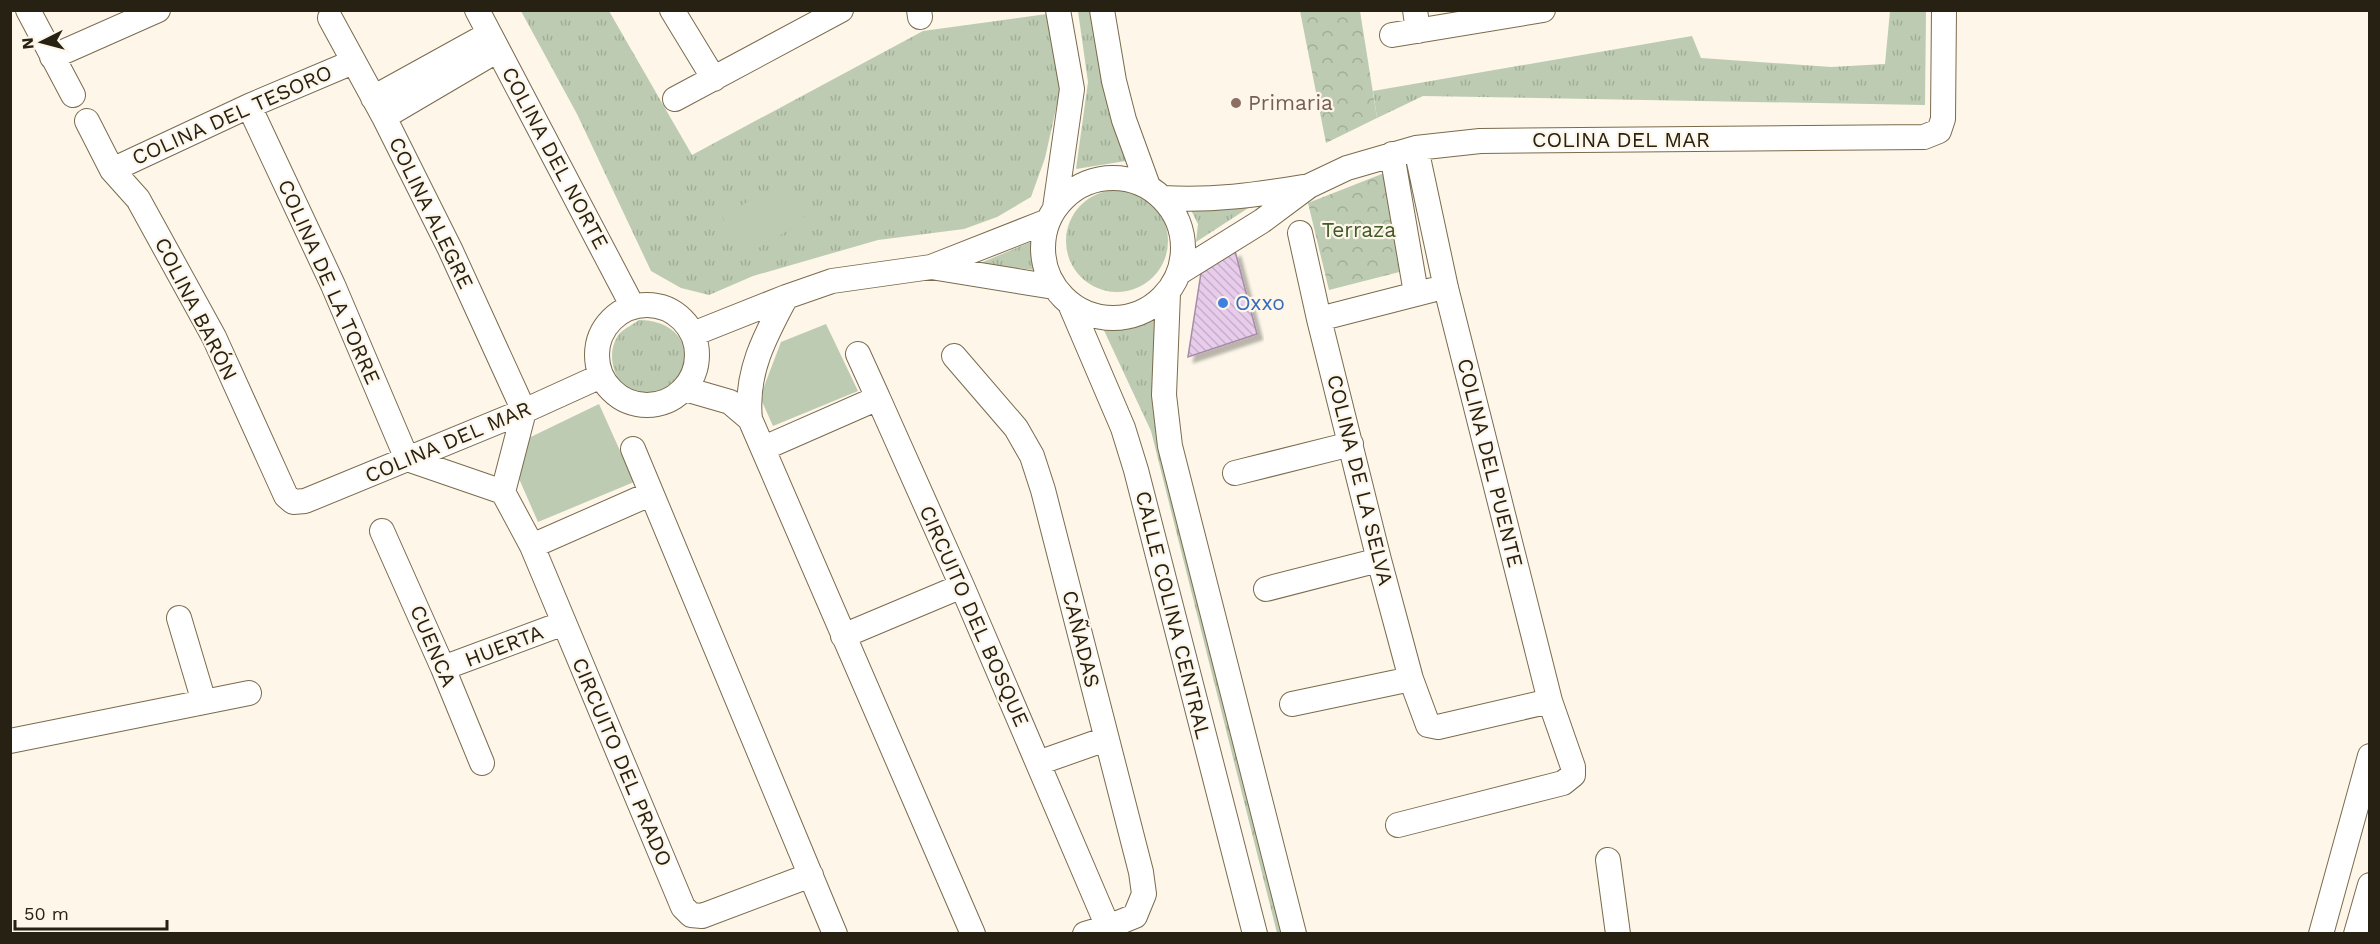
<svg xmlns="http://www.w3.org/2000/svg" width="2380" height="944" viewBox="0 0 2380 944" font-family="'Work Sans',sans-serif">
	<defs>
		<pattern id="grass-tufts" width="24" height="20" patternUnits="userSpaceOnUse" patternTransform="scale(1.5)"><rect width="24" height="20" fill="#bccbb1"/><path d="M3 7l-1-3M5 7V3M7 7l1-3M15 17l-1-3M17 17v-4M19 17l1-3" fill="none" stroke="#a2ae97"/></pattern>
		<pattern id="park-crowns" width="20" height="18" patternUnits="userSpaceOnUse" patternTransform="scale(1.5)"><rect width="20" height="18" fill="#bccbb1"/><path d="M2 6a3 3 0 1 1 6 0M12 15a3 3 0 1 1 6 0" fill="none" stroke="#a2ae97"/></pattern>
		<pattern id="building-back-hatch" width="6" height="6" patternUnits="userSpaceOnUse" patternTransform="scale(1.5)"><rect width="6" height="6" fill="#e8cceb"/><path d="M-1 5l2 2M0 0l6 6M5-1l2 2" fill="none" stroke="#c7afc9"/></pattern>
		<filter id="shadow"><feDropShadow dx="5.5" dy="5.5" stdDeviation="1.5" flood-color="#0004"/></filter>
	</defs>
	<rect width="100%" height="100%" fill="#fdf6e9"/>
	<path fill="url(#grass-tufts)" d="M 521,11 L 609,11 L 692,155 L 923,31 L 1047,14 L 1060,91 L 1045,158 L 1031,197 L 997,217 L 964,229 L 878,240 L 753,276 L 709,295 L 681,288 L 651,271 L 577,114 Z
		M 1078,11 L 1092,11 L 1132,160 L 1076,169 L 1088,82 Z
		M 1890,11 L 1926,11 L 1925,105 L 1423,96 L 1377,118 L 1373,91 L 1692,36 L 1701,58 L 1831,67 L 1885,64 Z
		M1066 241a51 51 0 1 1 102 0a51 51 0 1 1-102 0Z
		M 1259,201 L 1196,242 L 1198,224 L 1187,202 Z
		M 1033,241 L 1033,256 L 1036,270 L 978,264 Z
		M 1159,312 L 1159,425 L 1289,933 L 1277,933 L 1151,431 L 1101,324 L 1136,325 Z
		M 639,320 C 677,320 696,348 681,383 C 673,388 662,396 652,397 C 620,401 600,357 620,333 C 625,328 634,324 639,320 Z"/>
	<path fill="url(#park-crowns)" d="M 1300,11 L 1360,11 L 1377,118 L 1326,143 Z
		M 1392,170 L 1411,269 L 1329,290 L 1308,203 Z"/>
	<path fill="#bccbb1" d="M 784,182 L 806,220 L 743,257 L 722,216 Z
		M 826,324 L 858,391 L 773,426 L 760,397 L 781,342 Z
		M 599,404 L 634,482 L 538,522 L 506,449 Z"/>
	<path fill="url(#building-back-hatch)" stroke="#a58ca7" stroke-width="1.5" filter="url(#shadow)" d="M 1235,251 L 1257,334 L 1188,357 L 1201,273 Z"/>
	<g fill="none" stroke-linecap="round" stroke-linejoin="round">
		<g stroke="#7a6b4d" stroke-width="26">
			<path id="minor" d="M 28,10 L 73,95
				M 477,10 L 633,307
				M 672,10 L 714,79
				M 919,10 L 920,17
				M 1102,10 L 1114,81 L 1124,120 L 1148,186
				M 1415,10 L 1418,31
				M 330,18 L 384,117 L 450,249 L 524,411 L 503,492 L 532,546 L 683,907 L 691,915 L 702,916 L 811,875
				M 1392,35 L 1543,10
				M 52,57 L 158,10
				M 373,98 L 489,34
				M 675,99 L 841,10
				M 249,106 L 333,285 L 407,459 L 503,492
				M 384,117 L 498,50
				M 87,121 L 112,170 L 138,199 L 214,337 L 286,496 L 293,502 L 305,501 L 524,411 L 601,376
				M 1392,154 L 1416,293
				M 112,170 L 249,106 L 353,62
				M1043 248a70 70 0 1 1 140 0a70 70 0 1 1-140 0Z
				M 1163,198 C 1211,201 1256,195 1303,187
				M 1055,208 L 1072,89 L 1058,10
				M 1300,233 L 1319,319 L 1379,560 L 1411,679 L 1428,725 L 1438,727 L 1550,701
				M 931,267 L 1054,287
				M 1180,272 L 1262,221 L 1309,186 L 1347,168 L 1416,148 L 1480,141 L 1924,137 L 1939,131 L 1943,119 L 1944,10
				M 1168,293 L 1164,395 L 1170,446 L 1294,934
				M 786,297 C 765,336 745,373 750,419 L 973,934
				M 1070,304 L 1123,428 L 1136,470 L 1255,934
				M597 355a50 50 0 1 1 100 0a50 50 0 1 1-100 0Z
				M 1319,319 L 1432,290
				M 693,334 L 786,297 L 832,281 L 931,267 L 1048,221
				M 858,354 L 878,398
				M 954,356 L 1016,428 L 1032,456 L 1043,490 L 1141,872 L 1144,894 L 1135,916 L 1108,927 L 1085,934
				M 685,389 L 730,402 L 750,419
				M 764,448 L 878,398 L 962,586 L 1108,927
				M 633,449 L 835,934
				M 1235,473 L 1351,444
				M 382,531 L 443,668 L 482,763
				M 532,546 L 650,494
				M 1266,589 L 1379,560
				M 179,618 L 204,702
				M 843,636 L 962,586
				M 443,668 L 564,623
				M 1292,704 L 1411,679
				M 10,741 L 249,693
				M 1038,763 L 1106,739
				M 1398,825 L 1563,783 L 1573,775 L 1573,767 L 1550,701 L 1446,288 L 1416,148
				M 1608,860 L 1618,934
				M 2321,934 L 2370,756
				M 2356,934 L 2370,885"/>
		</g>
		<use href="#minor" stroke="#fff" stroke-width="24"/>
	</g>
	<circle fill="#8d6e63" stroke="#fdf6e9" stroke-width="2" cx="1236" cy="103" r="6"/>
	<circle fill="#3f7fe0" stroke="#fdf6e9" stroke-width="2" cx="1223" cy="303" r="6"/>
	<g text-anchor="middle" stroke-width="4.5" stroke-linejoin="round" paint-order="stroke">
		<g font-size="21" fill="#785e54" stroke="#fdf6e9" text-anchor="start">
			<text x="1248" y="110">Primaria</text>
		</g>
		<g font-size="21" fill="#272114" stroke="#fdf6e9">
			<text transform="translate(232 115) rotate(-24)" y="7">COLINA DEL TESORO</text>
			<text x="1621" y="147">COLINA DEL MAR</text>
			<text transform="translate(555 158) rotate(62)" y="7">COLINA DEL NORTE</text>
			<text transform="translate(431 213) rotate(64)" y="7">COLINA ALEGRE</text>
			<text transform="translate(329 282) rotate(66)" y="7">COLINA DE LA TORRE</text>
			<text transform="translate(196 309) rotate(63)" y="7">COLINA BARÓN</text>
			<text transform="translate(448 442) rotate(-23)" y="7">COLINA DEL MAR</text>
			<text transform="translate(1490 463) rotate(76)" y="7">COLINA DEL PUENTE</text>
			<text transform="translate(1360 480) rotate(76)" y="7">COLINA DE LA SELVA</text>
			<text transform="translate(1173 615) rotate(76)" y="7">CALLE COLINA CENTRAL</text>
			<text transform="translate(974 616) rotate(66)" y="7">CIRCUITO DEL BOSQUE</text>
			<text transform="translate(1081 639) rotate(76)" y="7">CAÑADAS</text>
			<text transform="translate(433 646) rotate(67)" y="7">CUENCA</text>
			<text transform="translate(504 646) rotate(-21)" y="7">HUERTA</text>
			<text transform="translate(622 762) rotate(67)" y="7">CIRCUITO DEL PRADO</text>
		</g>
		<g font-size="21" fill="#405a28" stroke="#fdf6e9">
			<text x="1359" y="237">Terraza</text>
		</g>
		<g font-size="21" fill="#366cbe" stroke="#fdf6e9" text-anchor="start">
			<text x="1235" y="310">Oxxo</text>
		</g>
	</g>
	<rect width="2380" height="944" fill="none" stroke="#272114" stroke-width="24"/>
	<g transform="translate(42 42) rotate(264)" stroke="#fdf6e9" stroke-width="4.5" paint-order="stroke">
	<path d="M0-4.5L10 22L0 15L-10 22Z" fill="#272114"/>
	<text y="-9" font-size="16" font-weight="bold" text-anchor="middle" fill="#272114">N</text>
	</g>
	<path d="M15 920v9h152v-9" fill="none" stroke="#272114" stroke-width="3"/>
	<text x="24" y="920" font-size="18" fill="#272114" stroke="#fdf6e9" stroke-width="4.5" paint-order="stroke">50 m</text>
</svg>
